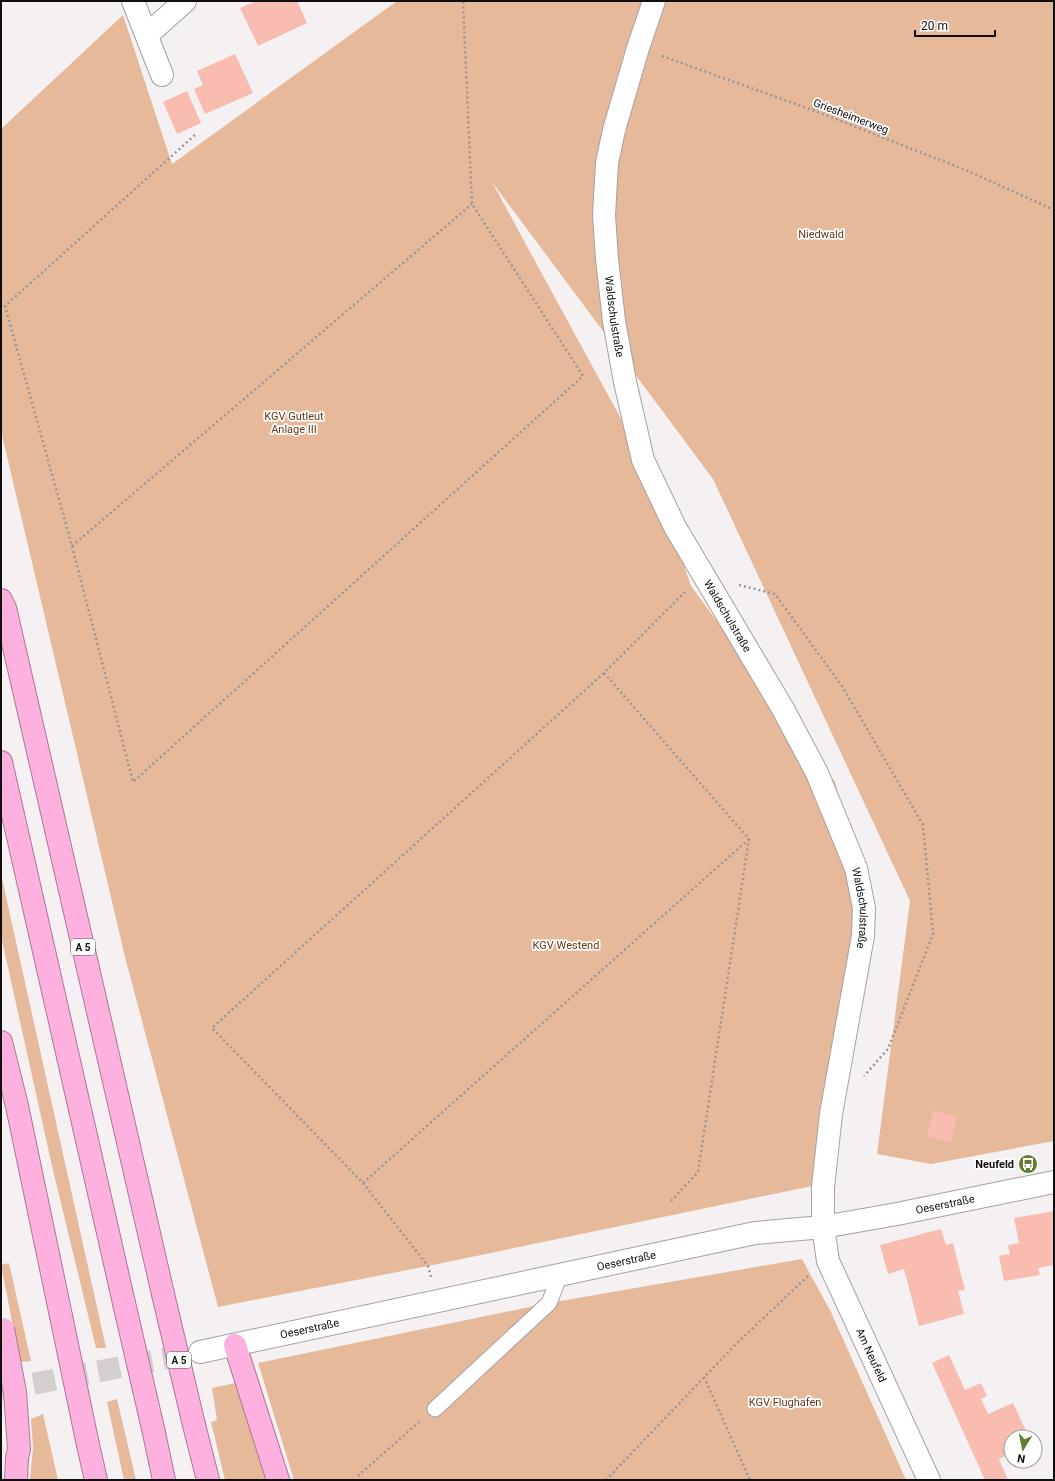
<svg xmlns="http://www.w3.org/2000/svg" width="1055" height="1481" viewBox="0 0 1055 1481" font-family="Roboto,sans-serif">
	<rect width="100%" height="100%" fill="#f5f1f2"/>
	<path fill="#e7b99b" d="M 397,1 L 1054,1 L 1054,1141 L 931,1164 L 877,1154 L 910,901 L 713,479 L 492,182 L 656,483 L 691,586 L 835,782 L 864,890 L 822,1184 L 428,1266 L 218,1307 L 125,957 L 1,431 L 1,129 L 123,15 L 172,164 Z
		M 1,874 L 106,1348 L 96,1348 L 52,1166 L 1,936 Z
		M 802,1259 L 831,1312 L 906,1480 L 294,1480 L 258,1363 L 549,1303 Z
		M 9,1263 L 31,1361 L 20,1362 L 1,1265 Z
		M 235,1383 L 268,1480 L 225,1480 L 211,1422 L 217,1420 L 212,1388 Z
		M 117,1399 L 136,1480 L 124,1480 L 107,1402 Z
		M 43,1414 L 58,1480 L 30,1480 L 33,1447 L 31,1419 Z"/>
	<path fill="#f9bcb1" d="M 256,1 L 297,1 L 307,23 L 258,46 L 240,8 Z
		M 235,54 L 253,93 L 205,114 L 194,89 L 203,85 L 197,71 Z
		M 187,91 L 201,123 L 177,134 L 163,102 Z
		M 933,1110 L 957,1117 L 951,1142 L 927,1136 Z
		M 1054,1211 L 1054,1265 L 1038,1268 L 1040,1275 L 1004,1281 L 999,1256 L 1010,1254 L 1008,1245 L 1019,1243 L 1014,1218 Z
		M 941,1229 L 946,1245 L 953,1243 L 965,1290 L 958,1291 L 964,1314 L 919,1326 L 904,1269 L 888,1274 L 880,1245 Z
		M 949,1355 L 965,1390 L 981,1383 L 987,1396 L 981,1399 L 988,1414 L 1013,1403 L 1029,1437 L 1011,1437 L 1011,1454 L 999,1459 L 1008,1480 L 985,1480 L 932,1363 Z"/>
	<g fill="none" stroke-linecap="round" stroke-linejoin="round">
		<path stroke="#d3cfd0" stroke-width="22" stroke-dasharray="22 11" stroke-linecap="butt" d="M 1,1390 L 200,1352"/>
		<g stroke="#a4a1a1" stroke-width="17">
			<path id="service" d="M 435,1409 L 549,1303 L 560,1275"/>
		</g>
		<g stroke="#a4a1a1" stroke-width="24">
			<g id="minor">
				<path d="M 133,1 L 162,75"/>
				<path d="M 147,35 L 185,1"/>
				<path id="s1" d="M 823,1227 L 828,1261 L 929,1480"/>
			</g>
		</g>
		<g stroke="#a4a1a1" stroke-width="24">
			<g id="tertiary">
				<path id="s2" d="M 654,1 L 638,48 L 614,130 L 607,163 L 604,215 L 607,259 L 614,321 L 625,382 L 643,460 L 675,527 L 783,709 L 817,773 L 856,868 L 864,908 L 863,936 L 831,1114 L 823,1187 L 823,1227"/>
				<path id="s3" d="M 200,1352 L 755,1233 L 823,1227 L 897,1214 L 1054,1182"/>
			</g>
		</g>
		<g stroke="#ab7795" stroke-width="24">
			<path id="motorway" d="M 1,600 L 5,608 L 163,1294
				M 1,762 L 124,1303
				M 1,1042 L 17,1106 L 61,1316
				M 235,1345 L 278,1480
				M 194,1425 L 208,1480
				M 154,1433 L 164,1480
				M 88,1445 L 96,1480
				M 16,1480 L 17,1458"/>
		</g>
		<path stroke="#999697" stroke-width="2.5" stroke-dasharray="2 3" stroke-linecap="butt" d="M 662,56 L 818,112 L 968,171 L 1054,210
			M 195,135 L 5,306 L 72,546 L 133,782 L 583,376 L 472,204 L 463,1
			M 72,546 L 472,204
			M 739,585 L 775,594 L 842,686 L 923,825 L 933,934 L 888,1049 L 864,1076
			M 604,673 L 749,839 L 698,1172 L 669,1203
			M 363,1183 L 749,839
			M 431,1277 L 428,1266 L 363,1183 L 212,1028 L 604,673 L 685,592
			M 704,1377 L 750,1480
			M 358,1476 L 419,1422
			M 606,1480 L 734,1346 L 808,1276"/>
		<use href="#service" stroke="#fff" stroke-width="15"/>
		<use href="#minor" stroke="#fff" stroke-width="22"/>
		<use href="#tertiary" stroke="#fff" stroke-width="22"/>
		<use href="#motorway" stroke="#feb0de" stroke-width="22"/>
		<g stroke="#ab7795" stroke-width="24" stroke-linecap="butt">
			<path id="motorway-bridge" d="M 163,1294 L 194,1425
				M 124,1303 L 154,1433
				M 61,1316 L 88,1445
				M 3,1329 L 15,1392 L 19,1449 L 17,1458"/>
		</g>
		<use href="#motorway-bridge" stroke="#feb0de" stroke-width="22"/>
	</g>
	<defs>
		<g id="bus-disc" transform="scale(1)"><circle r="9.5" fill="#637d31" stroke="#fff"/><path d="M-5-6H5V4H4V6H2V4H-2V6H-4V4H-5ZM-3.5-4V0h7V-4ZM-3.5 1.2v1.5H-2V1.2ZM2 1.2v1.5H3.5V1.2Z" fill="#fff"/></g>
	</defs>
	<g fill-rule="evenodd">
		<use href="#bus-disc" x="1028" y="1164"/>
	</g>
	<g text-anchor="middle" stroke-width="3.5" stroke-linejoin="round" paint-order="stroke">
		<g fill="#fff" stroke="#585656" stroke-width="1">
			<rect x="71" y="939" width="24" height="16" rx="3"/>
			<rect x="167" y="1352" width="24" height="16" rx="3"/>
		</g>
		<g font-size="10" font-weight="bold" fill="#100e0e">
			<text x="83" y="951">A 5</text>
			<text x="179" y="1364">A 5</text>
		</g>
		<g font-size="11" fill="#100e0e" stroke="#fff">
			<text transform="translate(851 116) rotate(21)" y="4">Griesheimerweg</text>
			<text dy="4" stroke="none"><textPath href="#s2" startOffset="323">Waldschulstraße</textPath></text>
			<text dy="4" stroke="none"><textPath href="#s2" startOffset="647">Waldschulstraße</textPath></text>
			<text dy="4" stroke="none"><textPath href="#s2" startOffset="971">Waldschulstraße</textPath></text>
			<text dy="4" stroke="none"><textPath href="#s3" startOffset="760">Oeserstraße</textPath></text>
			<text dy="4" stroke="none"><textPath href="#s3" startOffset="436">Oeserstraße</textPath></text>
			<text dy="4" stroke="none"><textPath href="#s3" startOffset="112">Oeserstraße</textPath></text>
			<text dy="4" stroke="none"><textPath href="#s1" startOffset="138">Am Neufeld</textPath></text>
		</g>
		<g font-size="11" fill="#683915" stroke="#fff">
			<text x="821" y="238">Niedwald</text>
			<text x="294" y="420">KGV Gutleut<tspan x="294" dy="13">Anlage III</tspan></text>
			<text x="566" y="949">KGV Westend</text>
			<text x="785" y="1406">KGV Flughafen</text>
		</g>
		<g font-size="11" font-weight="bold" fill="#100e0e" stroke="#fff" text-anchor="end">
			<text x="1014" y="1168">Neufeld</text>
		</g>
	</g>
	<rect width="1055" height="1481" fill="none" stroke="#100e0e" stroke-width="4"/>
	<g transform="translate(1023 1449) rotate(190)"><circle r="19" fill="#ffffff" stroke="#9f9f9f"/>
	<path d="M0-3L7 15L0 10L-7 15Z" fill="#637d31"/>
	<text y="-6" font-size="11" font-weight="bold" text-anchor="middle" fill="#100e0e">N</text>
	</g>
	<path d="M915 30v6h80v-6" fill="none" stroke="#100e0e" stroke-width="2"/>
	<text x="921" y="30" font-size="12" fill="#100e0e" stroke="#ffffff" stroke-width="3" paint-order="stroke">20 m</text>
</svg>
